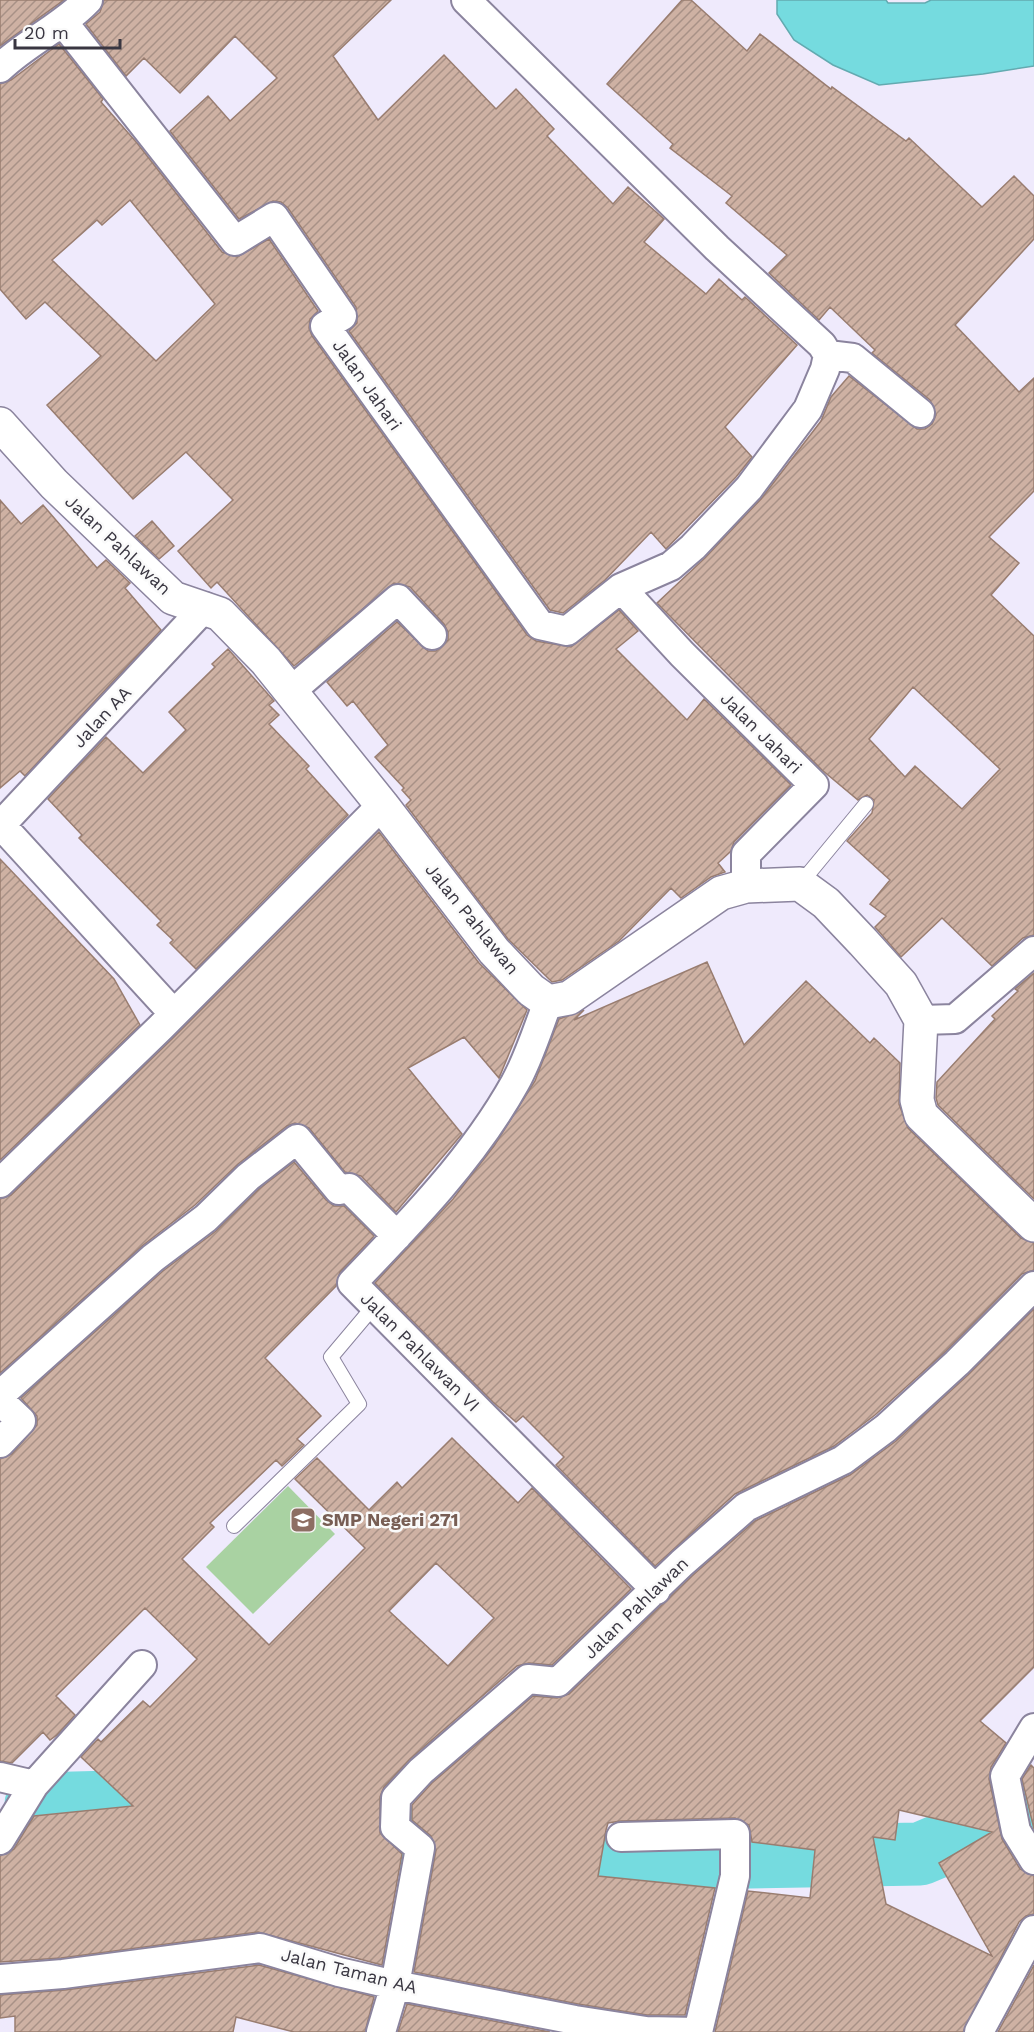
<svg xmlns="http://www.w3.org/2000/svg" width="1034" height="2032" viewBox="0 0 1034 2032" font-family="'Work Sans',sans-serif">
	<defs>
		<pattern id="building-hatch" width="6" height="6" patternUnits="userSpaceOnUse" patternTransform="scale(1.5)"><rect width="6" height="6" fill="#ceb1a3"/><path d="M-1 1l2-2M0 6l6-6M5 7l2-2" fill="none" stroke="#a89186"/></pattern>
	</defs>
	<rect width="100%" height="100%" fill="#efeafc"/>
	<path fill="#a9d2a2" d="M 288,1486 L 335,1534 L 253,1614 L 206,1567 Z"/>
	<path fill="#75dbdf" stroke="#63aab0" stroke-width="1.5" d="M 777,0 L 886,0 L 888,3 L 925,3 L 931,0 L 1034,0 L 1034,66 L 983,74 L 879,85 L 833,65 L 794,40 L 777,14 Z"/>
	<g fill="none" stroke-linecap="round" stroke-linejoin="round">
		<path stroke="#75dbdf" stroke-width="63" d="M 36,1804 L 190,1800 L 272,1810 L 481,1853 L 620,1866 L 690,1858 L 920,1854 L 1034,1806"/>
	</g>
	<path fill="url(#building-hatch)" stroke="#997d70" stroke-width="1.5" fill-rule="evenodd" d="M 0,0 L 64,0 L 0,46 Z
		M 104,0 L 391,0 L 333,56 L 378,120 L 444,55 L 496,109 L 516,89 L 554,129 L 547,136 L 613,204 L 628,187 L 664,219 L 644,242 L 706,294 L 719,279 L 742,300 L 745,297 L 797,345 L 725,427 L 752,457 L 736,477 L 666,549 L 651,532 L 605,580 L 563,613 L 550,610 L 349,331 L 357,323 L 356,307 L 288,208 L 281,202 L 273,201 L 239,219 L 170,131 L 208,96 L 230,121 L 277,78 L 235,36 L 180,93 L 144,58 L 126,76 L 86,24 L 100,12 Z
		M 682,0 L 691,0 L 747,51 L 760,34 L 831,89 L 832,87 L 906,141 L 909,138 L 982,207 L 1014,176 L 1034,196 L 1034,239 L 955,325 L 1019,392 L 1034,378 L 1034,491 L 989,537 L 1019,563 L 991,595 L 1034,636 L 1034,935 L 1023,938 L 992,966 L 942,918 L 901,957 L 875,927 L 886,916 L 870,904 L 890,880 L 847,841 L 872,813 L 874,800 L 867,795 L 858,800 L 822,770 L 657,603 L 705,558 L 761,499 L 821,421 L 831,397 L 849,376 L 917,429 L 925,429 L 932,424 L 936,415 L 930,400 L 872,353 L 875,350 L 830,307 L 819,320 L 769,273 L 787,255 L 726,203 L 732,196 L 670,148 L 673,144 L 607,84 ZM 913,687 L 1000,769 L 962,809 L 915,766 L 905,777 L 869,739 Z
		M 59,44 L 103,99 L 101,102 L 137,143 L 222,252 L 237,257 L 269,239 L 318,311 L 310,319 L 309,328 L 312,336 L 527,635 L 536,641 L 571,647 L 619,610 L 638,631 L 616,649 L 687,720 L 704,699 L 791,785 L 734,842 L 731,851 L 718,863 L 725,872 L 711,877 L 681,898 L 671,888 L 619,941 L 562,980 L 552,982 L 508,939 L 406,805 L 411,800 L 402,790 L 404,788 L 375,757 L 388,745 L 353,701 L 347,706 L 327,682 L 397,622 L 428,651 L 436,651 L 448,640 L 448,632 L 444,624 L 410,587 L 394,583 L 294,666 L 217,582 L 211,588 L 178,551 L 233,500 L 186,452 L 133,499 L 47,405 L 101,356 L 45,302 L 26,319 L 0,289 L 0,84 L 11,80 ZM 130,200 L 215,304 L 156,361 L 52,260 L 97,220 L 102,225 Z
		M 0,500 L 21,524 L 43,505 L 97,568 L 106,560 L 130,583 L 125,588 L 161,630 L 25,776 L 20,771 L 0,788 Z
		M 152,521 L 174,546 L 159,559 L 135,536 Z
		M 228,649 L 274,701 L 269,705 L 279,715 L 269,724 L 309,766 L 306,769 L 348,815 L 196,969 L 170,943 L 173,940 L 157,925 L 161,921 L 79,838 L 82,835 L 48,799 L 106,737 L 143,773 L 186,730 L 169,712 L 215,667 L 212,664 Z
		M 379,832 L 479,963 L 527,1010 L 499,1078 L 464,1037 L 408,1068 L 462,1134 L 396,1212 L 361,1176 L 345,1172 L 309,1128 L 295,1123 L 287,1126 L 238,1164 L 195,1205 L 142,1246 L 0,1373 L 0,1199 L 11,1195 L 172,1039 Z
		M 0,859 L 114,979 L 140,1025 L 0,1160 Z
		M 707,962 L 744,1045 L 806,981 L 870,1043 L 874,1038 L 900,1063 L 899,1104 L 908,1128 L 1021,1238 L 1034,1243 L 1034,1270 L 1022,1274 L 946,1351 L 875,1415 L 834,1446 L 735,1494 L 655,1566 L 556,1465 L 564,1457 L 523,1416 L 516,1422 L 493,1402 L 375,1283 L 453,1199 L 494,1146 L 535,1081 L 559,1019 L 584,1010 L 574,1020 Z
		M 1034,973 L 1034,1199 L 938,1105 L 936,1098 L 937,1082 L 995,1019 L 992,1016 L 1018,991 L 1015,989 Z
		M 294,1162 L 326,1200 L 334,1206 L 344,1206 L 374,1236 L 340,1272 L 336,1286 L 265,1358 L 321,1416 L 297,1439 L 304,1445 L 282,1466 L 276,1460 L 210,1523 L 214,1527 L 182,1559 L 269,1645 L 365,1548 L 295,1479 L 317,1458 L 369,1510 L 397,1482 L 402,1488 L 452,1438 L 518,1503 L 532,1488 L 631,1589 L 552,1665 L 529,1663 L 517,1666 L 410,1759 L 384,1787 L 380,1797 L 380,1833 L 402,1854 L 382,1965 L 258,1932 L 61,1958 L 0,1962 L 0,1856 L 14,1849 L 34,1816 L 133,1806 L 81,1757 L 98,1739 L 101,1742 L 143,1701 L 150,1707 L 197,1659 L 145,1608 L 56,1696 L 75,1715 L 57,1735 L 50,1740 L 43,1732 L 12,1763 L 0,1761 L 0,1459 L 12,1454 L 37,1425 L 37,1416 L 21,1398 L 163,1271 L 216,1231 L 259,1189 ZM 436,1563 L 494,1618 L 448,1666 L 389,1611 Z
		M 1034,1309 L 1034,1667 L 980,1721 L 1006,1743 L 991,1767 L 989,1779 L 1002,1839 L 1020,1869 L 1034,1876 L 1034,1914 L 1026,1916 L 1019,1922 L 963,2032 L 715,2032 L 748,1891 L 810,1898 L 815,1850 L 752,1842 L 749,1825 L 735,1818 L 621,1821 L 608,1823 L 606,1830 L 598,1876 L 715,1888 L 685,2015 L 647,2015 L 578,2004 L 414,1972 L 436,1850 L 431,1836 L 412,1820 L 412,1805 L 432,1783 L 533,1696 L 557,1698 L 569,1694 L 693,1575 L 755,1521 L 850,1475 L 896,1441 L 968,1375 ZM 899,1810 L 992,1832 L 939,1863 L 992,1956 L 886,1904 L 873,1837 L 895,1840 Z
		M 1031,1765 L 1034,1768 L 1034,1829 L 1022,1779 Z
		M 259,1965 L 374,1997 L 365,2032 L 294,2032 L 236,2017 L 233,2032 L 15,2032 L 15,2016 L 0,2018 L 0,1995 L 65,1990 Z
		M 1034,1965 L 1034,2032 L 998,2032 Z
		M 407,2004 L 550,2032 L 398,2032 Z"/>
	<g fill="none" stroke-linecap="round" stroke-linejoin="round">
		<g stroke="#8b849e" stroke-width="16">
			<path id="service" d="M 800,884 L 866,804
				M 234,1526 L 359,1404 L 331,1357 L 374,1306"/>
		</g>
		<g stroke="#8b849e" stroke-width="32">
			<path id="minor" d="M 466,0 L 717,248 L 822,345 L 828,355 L 825,369 L 808,409 L 749,488 L 693,547 L 671,566 L 621,588 L 682,654 L 814,785 L 746,854 L 746,886
				M 63,22 L 235,241 L 274,217 L 342,316 L 325,326 L 540,625 L 567,631 L 621,588
				M 0,68 C 27,42 62,27 88,0
				M 828,355 L 853,358 L 920,413
				M 291,691 L 398,599 L 432,635
				M 1,825 L 174,1014
				M 0,826 L 205,607
				M 548,1002 C 538,1028 529,1058 515,1083 C 474,1157 411,1222 352,1283 L 656,1590
				M 921,1020 L 955,1019 L 1034,951
				M 0,1183 L 161,1027 L 382,805
				M 0,1395 L 153,1258 L 206,1218 L 248,1177 L 297,1139 L 339,1190 L 349,1188 L 397,1236
				M 0,1401 L 21,1421 L 0,1443
				M 1034,1728 L 1005,1776 L 1016,1831 L 1034,1860
				M 0,1777 L 34,1785
				M 621,1837 L 735,1834 L 735,1876 L 698,2032
				M 0,1840 L 34,1785 L 142,1665
				M 0,1979 L 63,1974 L 260,1948 L 339,1972 L 395,1985 L 575,2020 L 646,2031 L 697,2032
				M 381,2032 L 395,1985 L 420,1848 L 395,1827 L 396,1798 L 421,1771 L 528,1679 L 558,1682 L 682,1563 L 746,1507 L 843,1460 L 886,1428 L 957,1363 L 1034,1286
				M 979,2032 L 1034,1930"/>
		</g>
		<g stroke="#8b849e" stroke-width="36">
			<path id="tertiary" d="M 0,424 L 54,484 L 173,598 L 220,614 L 266,661 L 382,805 L 494,951 L 531,990 L 548,1002 L 569,998 L 721,893 L 746,886 L 800,884 L 826,903 L 863,942 L 901,984 L 921,1020 L 917,1100 L 921,1115 L 1034,1225"/>
		</g>
		<use href="#service" stroke="#fff" stroke-width="14"/>
		<use href="#minor" stroke="#fff" stroke-width="28"/>
		<use href="#tertiary" stroke="#fff" stroke-width="33"/>
	</g>
	<defs>
		<g id="school-square" transform="scale(1.35)"><rect x="-9" y="-9" width="18" height="18" rx="4" fill="#8d6e63" stroke="#fafafa"/><path d="M0-5L7-2L0 1L-7-2ZM-4 1L0 2.5L4 1V4Q0 6-4 4Z" fill="#fff"/></g>
	</defs>
	<g fill-rule="evenodd">
		<use href="#school-square" x="303" y="1520"/>
	</g>
	<g text-anchor="middle" stroke-width="5" stroke-linejoin="round" paint-order="stroke">
		<g font-size="18" fill="#393641" stroke="#fafafa">
			<text transform="translate(367 385) rotate(55)" y="6">Jalan Jahari</text>
			<text transform="translate(118 545) rotate(43)" y="6">Jalan Pahlawan</text>
			<text transform="translate(102 717) rotate(-47)" y="6">Jalan AA</text>
			<text transform="translate(761 733) rotate(45)" y="6">Jalan Jahari</text>
			<text transform="translate(472 919) rotate(51)" y="6">Jalan Pahlawan</text>
			<text transform="translate(420 1352) rotate(45)" y="6">Jalan Pahlawan VI</text>
			<text transform="translate(636 1608) rotate(-44)" y="6">Jalan Pahlawan</text>
			<text transform="translate(349 1971) rotate(14)" y="6">Jalan Taman AA</text>
		</g>
		<g font-size="18" font-weight="bold" fill="#785e54" stroke="#fafafa" text-anchor="start">
			<text x="322" y="1526">SMP Negeri 271</text>
		</g>
	</g>
	<path d="M15 39v9h105v-9" fill="none" stroke="#393641" stroke-width="3"/>
	<text x="24" y="39" font-size="18" fill="#393641" stroke="#fafafa" stroke-width="4.5" paint-order="stroke">20 m</text>
</svg>
